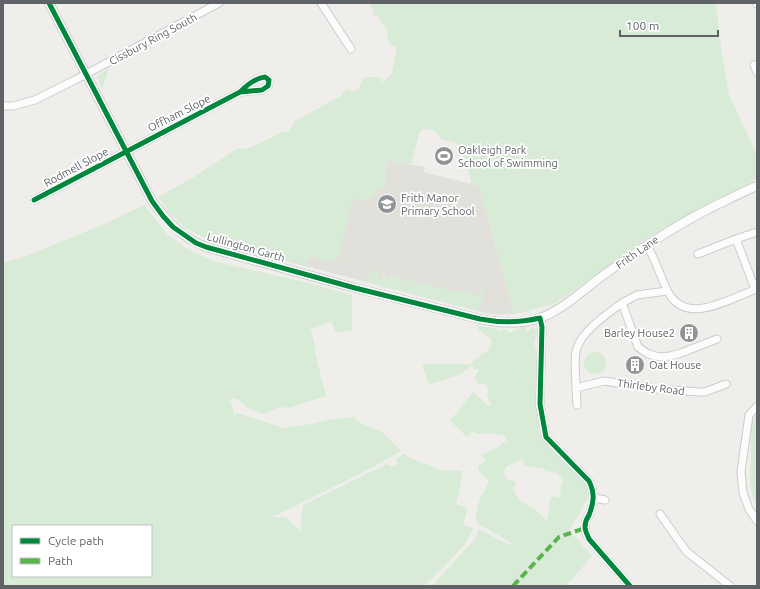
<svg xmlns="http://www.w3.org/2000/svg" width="760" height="589" viewBox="0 0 760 589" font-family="Ubuntu,sans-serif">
	<rect width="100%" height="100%" fill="#efeeea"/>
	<path fill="#e2e0da" d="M 307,133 L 386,160 L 425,167 L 424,172 L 479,186 L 514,314 L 497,315 L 482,312 L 278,259 Z"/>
	<path fill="#d8ebd6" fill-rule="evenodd" d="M 369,3 L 716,3 L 721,47 L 729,95 L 757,155 L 757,179 L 711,202 L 649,237 L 553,305 C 539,306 528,312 514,314 L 479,186 L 470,184 L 471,179 L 463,157 L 462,150 L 457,143 L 441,139 C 436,131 433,129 423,129 L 419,134 L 411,164 L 386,160 L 386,189 L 377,188 L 377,192 L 366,202 L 353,198 L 339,257 C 331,264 320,260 310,257 L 306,261 L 305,265 L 213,242 L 185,228 L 170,213 L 158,197 L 194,177 L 238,148 L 247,149 L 285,131 L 285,133 L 289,131 L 295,121 L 341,96 L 346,89 L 351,91 L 358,90 L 364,77 L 380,77 L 382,82 L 386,80 L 392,73 L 397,47 L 390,44 L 387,37 L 388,32 L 377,15 L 372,16 L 374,11 Z
		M 109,68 L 102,90 L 97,76 Z
		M 144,205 L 167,234 L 189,250 L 213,261 L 300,281 L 352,295 L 352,330 L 336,333 L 331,321 L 310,329 L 316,348 L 314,349 L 326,396 L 288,408 L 281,407 L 263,414 L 249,409 L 236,398 L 230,399 L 235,415 L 237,413 L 284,428 L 311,424 L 333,419 L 355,417 L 356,420 L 364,425 L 382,432 L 401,451 L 360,474 L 272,517 L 286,517 L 300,531 L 303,505 L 387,464 L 392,467 L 398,463 L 396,459 L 405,454 L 408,457 L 440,470 L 462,471 L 461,482 L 456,504 L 468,508 L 463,525 L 473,528 C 471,543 436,574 425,586 L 3,586 L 3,262 L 21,258 L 46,248 L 111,221 ZM 13,526 L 151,526 L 151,576 L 13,576 Z
		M 371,270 L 377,271 L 379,274 L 377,279 L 380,281 L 384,274 L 387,275 L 387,279 L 389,280 L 391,275 L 414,282 L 451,290 L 452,291 L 471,291 L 470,294 L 475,296 L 480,290 L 484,294 L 479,311 L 365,282 L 368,278 Z
		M 476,326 L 496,328 L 498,331 L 506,329 L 510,333 L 524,326 L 527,331 L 533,327 L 538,331 L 534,343 L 538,354 L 539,430 C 547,449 562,459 576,473 C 581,478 586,485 590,490 C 586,505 576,518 568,532 L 576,538 L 592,556 L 566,586 L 432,586 L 472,542 L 477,535 L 478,529 L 510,545 L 512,543 L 477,523 L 476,516 L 481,494 L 483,495 L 489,481 L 479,471 L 478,466 L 486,461 L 481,455 L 498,447 L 507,440 L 503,435 L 484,433 L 476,434 L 473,431 L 467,437 L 450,421 L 473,392 L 489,406 L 491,405 L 487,396 L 489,388 L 485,384 L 477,383 L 475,377 L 479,369 L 473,369 L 472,365 L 459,375 L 431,384 L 428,382 L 422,364 L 472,364 L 472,362 L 487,351 L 492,344 L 491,339 L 479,330 ZM 523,459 L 524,466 L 543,468 L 545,471 L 556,473 L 563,480 L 560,489 L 561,497 L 557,498 L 555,496 L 550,498 L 548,519 L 546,520 L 535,509 L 519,500 L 513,490 L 516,482 L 507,479 L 504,473 L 506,467 Z
		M584 363a11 11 0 1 1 22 0a11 11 0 1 1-22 0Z
		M 757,415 L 757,506 C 746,484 751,472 751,450 C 752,438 746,424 757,415 Z"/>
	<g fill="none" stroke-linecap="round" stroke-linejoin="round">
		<g stroke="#cbcccc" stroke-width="9">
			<path id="minor" d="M 321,3 L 351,49
				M 757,3 L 757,4
				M 754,65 L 757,72
				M 3,106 L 13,106 L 35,100 L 75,80 L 219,3
				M 34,200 L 240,92 C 246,86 256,78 265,77 L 269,80 L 268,86 L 262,90 L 240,92
				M 736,239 L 755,289
				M 647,245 C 655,259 660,275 667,290 C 685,328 730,298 757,289
				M 698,254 L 736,239 L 757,232
				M 667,291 L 637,295 L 622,303 L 638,347 L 648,354 L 660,357 L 670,356 L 681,353 L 717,339
				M 622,303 C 607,314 580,332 576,351 C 574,363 576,376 576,388 L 604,381 L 657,389 L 700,392 L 705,392 L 726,384
				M 540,318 L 542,327 L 540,404 L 546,437 L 589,481 C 595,493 594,502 589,515 C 587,518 585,523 585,527 C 585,531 588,536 589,539 L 630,586
				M 576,388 L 577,405
				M 757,406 L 749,415 L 741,472 L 743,493 L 749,509 L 757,521
				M 594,498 L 605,500
				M 660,514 L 686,551 L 730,586"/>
		</g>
		<g stroke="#cbcccc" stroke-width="10">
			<path id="tertiary" d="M 49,3 L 152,201 C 167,221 182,238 206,247 L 355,288 L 480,319 C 500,323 520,325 540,318 C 563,310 585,288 605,274 C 644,246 683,220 727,200 C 737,195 747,190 757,186"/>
		</g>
		<use href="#minor" stroke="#fdfcfc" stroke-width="7"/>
		<use href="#tertiary" stroke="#fdfcfc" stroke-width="8"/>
		<path stroke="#58b549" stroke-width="4" stroke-dasharray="8 4" stroke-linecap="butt" d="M 513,586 L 559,537 L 585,528"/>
		<g stroke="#fff" stroke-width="8">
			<path id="cycleway" d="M 49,3 L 152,201 L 163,216 L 173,227 L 196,243 L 206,247 L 355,288 L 480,319 C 501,323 519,323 540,318 L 542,327 L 540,404 L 546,437 L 589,481 C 595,493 594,502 589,515 C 587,518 585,523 585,527 C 585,531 588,536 589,539 L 630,586
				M 34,200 L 240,92 C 246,86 256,78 265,77 L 269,80 L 268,86 L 262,90 L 240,92"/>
		</g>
		<use href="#cycleway" stroke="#00873e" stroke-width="5"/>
	</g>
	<defs>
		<g id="stadium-disc" transform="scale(1)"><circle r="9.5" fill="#919496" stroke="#fff"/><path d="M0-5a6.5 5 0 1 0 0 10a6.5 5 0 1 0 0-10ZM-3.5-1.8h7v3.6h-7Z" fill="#fff"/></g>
		<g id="school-disc" transform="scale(1)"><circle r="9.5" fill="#919496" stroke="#fff"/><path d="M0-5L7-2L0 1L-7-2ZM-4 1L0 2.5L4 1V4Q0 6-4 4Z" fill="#fff"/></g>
		<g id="building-disc" transform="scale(1)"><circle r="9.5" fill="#919496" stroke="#fff"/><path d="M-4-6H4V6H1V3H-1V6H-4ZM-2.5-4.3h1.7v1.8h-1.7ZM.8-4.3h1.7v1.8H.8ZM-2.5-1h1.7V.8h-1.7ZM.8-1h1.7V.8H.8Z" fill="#fff"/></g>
	</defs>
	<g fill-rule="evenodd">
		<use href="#stadium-disc" x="444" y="156"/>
		<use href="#school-disc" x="387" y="204"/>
		<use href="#building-disc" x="689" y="333"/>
		<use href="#building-disc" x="635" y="365"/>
	</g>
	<g text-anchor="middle" stroke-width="3.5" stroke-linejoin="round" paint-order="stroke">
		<g font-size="11" fill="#5f6368" stroke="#fff">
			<text transform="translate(153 39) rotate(-28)" y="4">Cissbury Ring South</text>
			<text transform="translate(179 113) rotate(-27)" y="4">Offham Slope</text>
			<text transform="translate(76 167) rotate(-28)" y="4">Rodmell Slope</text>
			<text transform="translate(246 247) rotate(16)" y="4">Lullington Garth</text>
			<text transform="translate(637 252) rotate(-35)" y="4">Frith Lane</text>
			<text transform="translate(651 387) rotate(7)" y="4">Thirleby Road</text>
		</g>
		<g font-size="11" fill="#5f6368" stroke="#fff" text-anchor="start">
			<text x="458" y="154">Oakleigh Park<tspan x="458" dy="13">School of Swimming</tspan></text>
			<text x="401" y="202">Frith Manor<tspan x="401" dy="13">Primary School</tspan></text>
			<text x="675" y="337" text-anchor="end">Barley House2</text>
			<text x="649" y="369">Oat House</text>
		</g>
	</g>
	<rect width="760" height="589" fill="none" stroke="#5f6368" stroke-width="8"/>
	<rect x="12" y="525" width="140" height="52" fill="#ffffff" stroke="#bfc1c3"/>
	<rect x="20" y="538" width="20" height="6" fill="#00873e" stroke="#bfc1c3"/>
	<text x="48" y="545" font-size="12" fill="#5f6368">Cycle path</text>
	<rect x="20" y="558" width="20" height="6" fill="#58b549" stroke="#bfc1c3"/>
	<text x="48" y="565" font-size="12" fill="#5f6368">Path</text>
	<path d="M620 30v6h98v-6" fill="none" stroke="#5f6368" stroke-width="2"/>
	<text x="626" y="30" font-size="12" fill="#5f6368" stroke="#ffffff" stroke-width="3" paint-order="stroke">100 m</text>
</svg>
